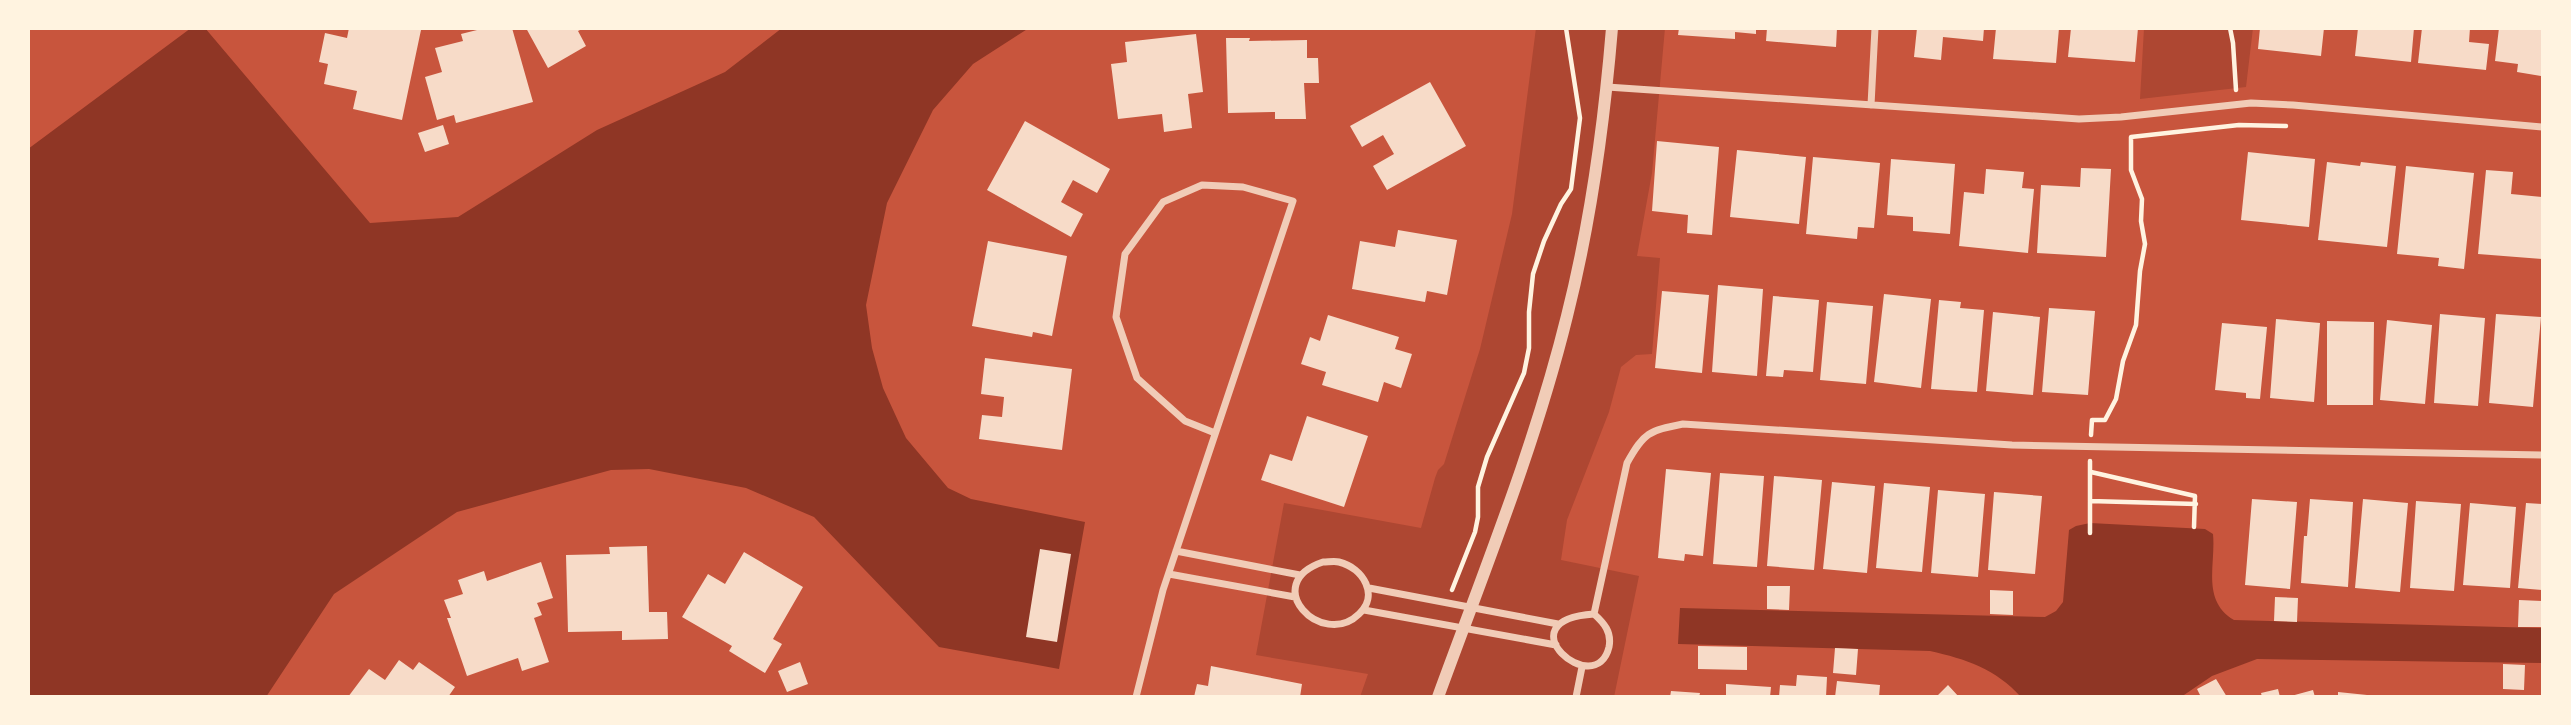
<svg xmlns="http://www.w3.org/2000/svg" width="2571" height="725" viewBox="0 0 2571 725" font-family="'Crimson Pro',serif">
	<rect width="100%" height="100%" fill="#c8553d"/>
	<path fill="#ae4732" d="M 1536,28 L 1665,28 L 1652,173 L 1637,256 L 1660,258 L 1652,354 L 1636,355 L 1621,367 L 1609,412 L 1567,520 L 1561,560 L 1639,576 L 1614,697 L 1360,697 L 1368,674 L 1256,655 L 1284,503 L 1421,528 L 1435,478 L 1438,470 L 1444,464 L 1480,349 L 1512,214 Z
		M 2144,28 L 2253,28 L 2246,87 L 2140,99 Z"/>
	<path fill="#8f3625" d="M 191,28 L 205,28 L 370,223 L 458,217 L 597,130 L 725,72 L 782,28 L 1029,28 L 973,64 L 933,110 L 887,203 L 866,305 L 872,348 L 883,388 L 906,438 L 948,488 L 971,499 L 1085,522 L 1059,669 L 939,647 L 814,517 L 746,488 L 649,469 L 611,470 L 457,512 L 334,594 L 266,697 L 28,697 L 28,149 Z
		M 2090,523 L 2205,529 L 2213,534 C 2216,565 2201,600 2234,620 L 2541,628 L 2543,663 L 2257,659 L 2212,676 L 2181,697 L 2021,697 C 1996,669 1966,659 1930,651 L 1678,644 L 1680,608 L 2045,617 L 2056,611 L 2063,602 L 2069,530 L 2076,526 Z"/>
	<path fill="#f7dbc8" d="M 349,28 L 410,28 L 421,30 L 402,120 L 353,109 L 357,91 L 324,84 L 328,64 L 319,62 L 325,33 L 347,38 Z
		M 485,28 L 512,28 L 533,102 L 456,123 L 454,115 L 437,120 L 425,77 L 442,72 L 435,48 L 463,41 L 461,34 Z
		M 526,28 L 584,28 L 578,31 L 586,46 L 548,68 Z
		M 1679,28 L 1756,28 L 1756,34 L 1735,32 L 1735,39 L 1678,35 Z
		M 1767,28 L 1837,28 L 1836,47 L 1766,41 Z
		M 1917,28 L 1984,28 L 1983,41 L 1943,37 L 1941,60 L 1914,57 Z
		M 1996,28 L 2059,28 L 2056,63 L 1993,59 Z
		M 2071,28 L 2138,28 L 2135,62 L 2068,57 Z
		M 2260,28 L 2324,28 L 2321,56 L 2258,49 Z
		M 2358,28 L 2414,28 L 2411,62 L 2355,56 Z
		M 2422,28 L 2470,28 L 2469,42 L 2489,44 L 2486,70 L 2418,63 Z
		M 2499,28 L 2543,28 L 2541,76 L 2517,72 L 2518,64 L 2495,61 Z
		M 1196,34 L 1203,92 L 1188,94 L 1192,128 L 1164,132 L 1162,114 L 1118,119 L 1111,64 L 1127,62 L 1125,42 Z
		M 1226,38 L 1250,38 L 1249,41 L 1307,40 L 1307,58 L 1318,58 L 1319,83 L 1304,83 L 1306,119 L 1275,119 L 1275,112 L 1228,113 Z
		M 1430,82 L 1466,146 L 1387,190 L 1373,166 L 1394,154 L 1383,135 L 1362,147 L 1350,126 Z
		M 1025,121 L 1110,169 L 1097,193 L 1073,180 L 1061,202 L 1083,214 L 1071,237 L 987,190 Z
		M 443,125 L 449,144 L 425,152 L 418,133 Z
		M 1657,141 L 1719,147 L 1712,235 L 1687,233 L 1688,215 L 1652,211 Z
		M 1737,150 L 1806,157 L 1799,224 L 1730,217 Z
		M 2248,152 L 2315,159 L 2309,227 L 2241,220 Z
		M 1813,157 L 1880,163 L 1874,228 L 1858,227 L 1857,239 L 1806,234 Z
		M 1891,159 L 1955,164 L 1950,234 L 1913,231 L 1913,217 L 1887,215 Z
		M 2327,162 L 2360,166 L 2361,162 L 2396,166 L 2387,247 L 2318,240 Z
		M 2406,166 L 2474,173 L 2464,269 L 2438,266 L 2439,258 L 2397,254 Z
		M 2081,168 L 2111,169 L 2106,257 L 2037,253 L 2041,185 L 2080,187 Z
		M 1986,169 L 2024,172 L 2022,188 L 2034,189 L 2028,253 L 1959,246 L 1964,192 L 1984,194 Z
		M 2486,170 L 2513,172 L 2511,194 L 2543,197 L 2543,259 L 2478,254 Z
		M 1398,230 L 1457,240 L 1447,295 L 1427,291 L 1425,302 L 1352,289 L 1360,241 L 1395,247 Z
		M 988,241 L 1067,256 L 1052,336 L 1033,332 L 1032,337 L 972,326 Z
		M 1718,285 L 1763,289 L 1757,376 L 1712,372 Z
		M 1662,291 L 1709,295 L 1702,373 L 1655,368 Z
		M 1884,294 L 1931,299 L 1921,388 L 1874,382 Z
		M 1773,296 L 1819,300 L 1813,372 L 1784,370 L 1783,377 L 1766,376 Z
		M 1939,300 L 1961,302 L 1960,308 L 1984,310 L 1977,392 L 1931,389 Z
		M 1827,302 L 1873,306 L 1866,384 L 1820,380 Z
		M 2049,308 L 2095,311 L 2088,395 L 2042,392 Z
		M 1993,312 L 2040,317 L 2033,395 L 1986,391 Z
		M 2440,314 L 2485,318 L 2478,406 L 2434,403 Z
		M 2496,314 L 2541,317 L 2533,407 L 2489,403 Z
		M 1328,315 L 1399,337 L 1395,349 L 1412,354 L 1401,388 L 1384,382 L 1378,402 L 1322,385 L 1326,372 L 1301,364 L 1310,337 L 1320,341 Z
		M 2276,319 L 2320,323 L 2314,402 L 2270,398 Z
		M 2387,320 L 2432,325 L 2425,404 L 2380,400 Z
		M 2327,321 L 2374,322 L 2373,405 L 2327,405 Z
		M 2222,323 L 2267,327 L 2260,399 L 2246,398 L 2246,393 L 2215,390 Z
		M 985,358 L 1072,369 L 1062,450 L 979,439 L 982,415 L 1002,417 L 1004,397 L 981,394 Z
		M 1307,416 L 1368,436 L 1344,507 L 1261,480 L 1270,454 L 1292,461 Z
		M 1666,469 L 1711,473 L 1703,556 L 1685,554 L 1684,561 L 1658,558 Z
		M 1720,473 L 1764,476 L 1757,567 L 1713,564 Z
		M 1774,476 L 1822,480 L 1814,570 L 1767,566 Z
		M 1832,482 L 1875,486 L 1867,573 L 1823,569 Z
		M 1884,483 L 1930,487 L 1922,572 L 1876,568 Z
		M 1938,490 L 1985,494 L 1978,577 L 1931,573 Z
		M 1994,492 L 2042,496 L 2035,574 L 1988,570 Z
		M 2252,499 L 2297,502 L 2290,589 L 2245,585 Z
		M 2310,499 L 2353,502 L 2348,587 L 2301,583 L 2304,536 L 2307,536 Z
		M 2363,499 L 2408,503 L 2400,592 L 2355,588 Z
		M 2416,501 L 2461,504 L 2454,591 L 2410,588 Z
		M 2470,503 L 2516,507 L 2510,588 L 2463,585 Z
		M 2526,503 L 2543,504 L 2543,590 L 2518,588 Z
		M 647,546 L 649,612 L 667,612 L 668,639 L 622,640 L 622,631 L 568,632 L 566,555 L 610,554 L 609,547 Z
		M 1040,549 L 1071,554 L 1057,642 L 1026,637 Z
		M 744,552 L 803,587 L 773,639 L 782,644 L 765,673 L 729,651 L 732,646 L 682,617 L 708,574 L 725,584 Z
		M 541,562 L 553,598 L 537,603 L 542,615 L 534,618 L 549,662 L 522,671 L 518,658 L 467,676 L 447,618 L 451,618 L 444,600 L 463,594 L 458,580 L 484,571 L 487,581 Z
		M 1767,586 L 1790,586 L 1789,610 L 1767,609 Z
		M 1990,590 L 2013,591 L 2013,615 L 1990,614 Z
		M 2275,597 L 2298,598 L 2297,622 L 2274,621 Z
		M 2519,600 L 2543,601 L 2542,627 L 2518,627 Z
		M 1698,646 L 1747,647 L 1747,670 L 1698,669 Z
		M 1835,648 L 1858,649 L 1856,675 L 1833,673 Z
		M 399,660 L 413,670 L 419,662 L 455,687 L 448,697 L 348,697 L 369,669 L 385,680 Z
		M 800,662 L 808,684 L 787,692 L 778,671 Z
		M 2503,664 L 2525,665 L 2524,690 L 2503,689 Z
		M 1211,666 L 1302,684 L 1300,697 L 1194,697 L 1197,684 L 1208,686 Z
		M 1797,675 L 1827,677 L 1826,697 L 1779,697 L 1780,685 L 1796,686 Z
		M 2216,679 L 2227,697 L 2201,697 L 2197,689 Z
		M 1837,681 L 1880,685 L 1879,697 L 1835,697 Z
		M 1726,684 L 1771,687 L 1770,697 L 1726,697 Z
		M 1948,685 L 1959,697 L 1936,697 Z
		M 2278,689 L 2280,697 L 2262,697 L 2261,693 Z
		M 2313,690 L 2315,697 L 2291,697 L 2291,696 Z
		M 1671,691 L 1700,693 L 1699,697 L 1670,697 Z
		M 2338,692 L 2367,695 L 2367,697 L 2338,697 Z"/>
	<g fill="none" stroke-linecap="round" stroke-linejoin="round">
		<path stroke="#fff3e0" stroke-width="4.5" d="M 2230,28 L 2233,43 L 2236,90
			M 2091,435 L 2092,420 L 2105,420 L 2116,399 L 2123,361 L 2136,325 L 2140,271 L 2145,244 L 2141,221 L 2142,199 L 2131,170 L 2131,137 L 2239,125 L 2286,126
			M 2091,472 L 2195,496 L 2194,527
			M 2090,501 L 2196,504
			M 2090,533 L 2090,461
			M 1452,590 L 1475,532 L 1478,517 L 1478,487 L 1487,457 L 1524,373 L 1529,348 L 1529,312 L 1533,274 L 1544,241 L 1561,204 L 1571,189 L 1580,118 L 1566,28"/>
		<path stroke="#f1ccb7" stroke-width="7" d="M 1607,87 L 2079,119 L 2121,117 L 2251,103 L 2293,105 L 2543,127
			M 1871,105 L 1875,28
			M 1176,551 L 1300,575
			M 1323,562 C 1328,562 1335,561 1339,562 C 1364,568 1379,596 1359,614 C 1322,650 1258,584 1323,562 Z
			M 1169,574 L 1295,597
			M 1369,588 L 1558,624
			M 1364,610 L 1556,645
			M 1594,614 L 1627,463 C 1644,432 1649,431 1683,424 L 2012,445 L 2543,455
			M 1594,614 C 1604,623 1612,632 1609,647 C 1596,702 1501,620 1594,614 Z
			M 1136,697 L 1163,590 L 1293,201 L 1243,187 L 1202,185 L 1163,202 L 1125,254 L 1116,317 L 1137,378 L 1185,421 L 1215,433
			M 1576,697 L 1582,667"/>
		<path stroke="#f1ccb7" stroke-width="12" d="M 1438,697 C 1484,571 1535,446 1567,316 C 1591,221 1604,125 1612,28"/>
	</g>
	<rect width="2571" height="725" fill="none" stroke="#fff3e0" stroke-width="60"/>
</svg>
